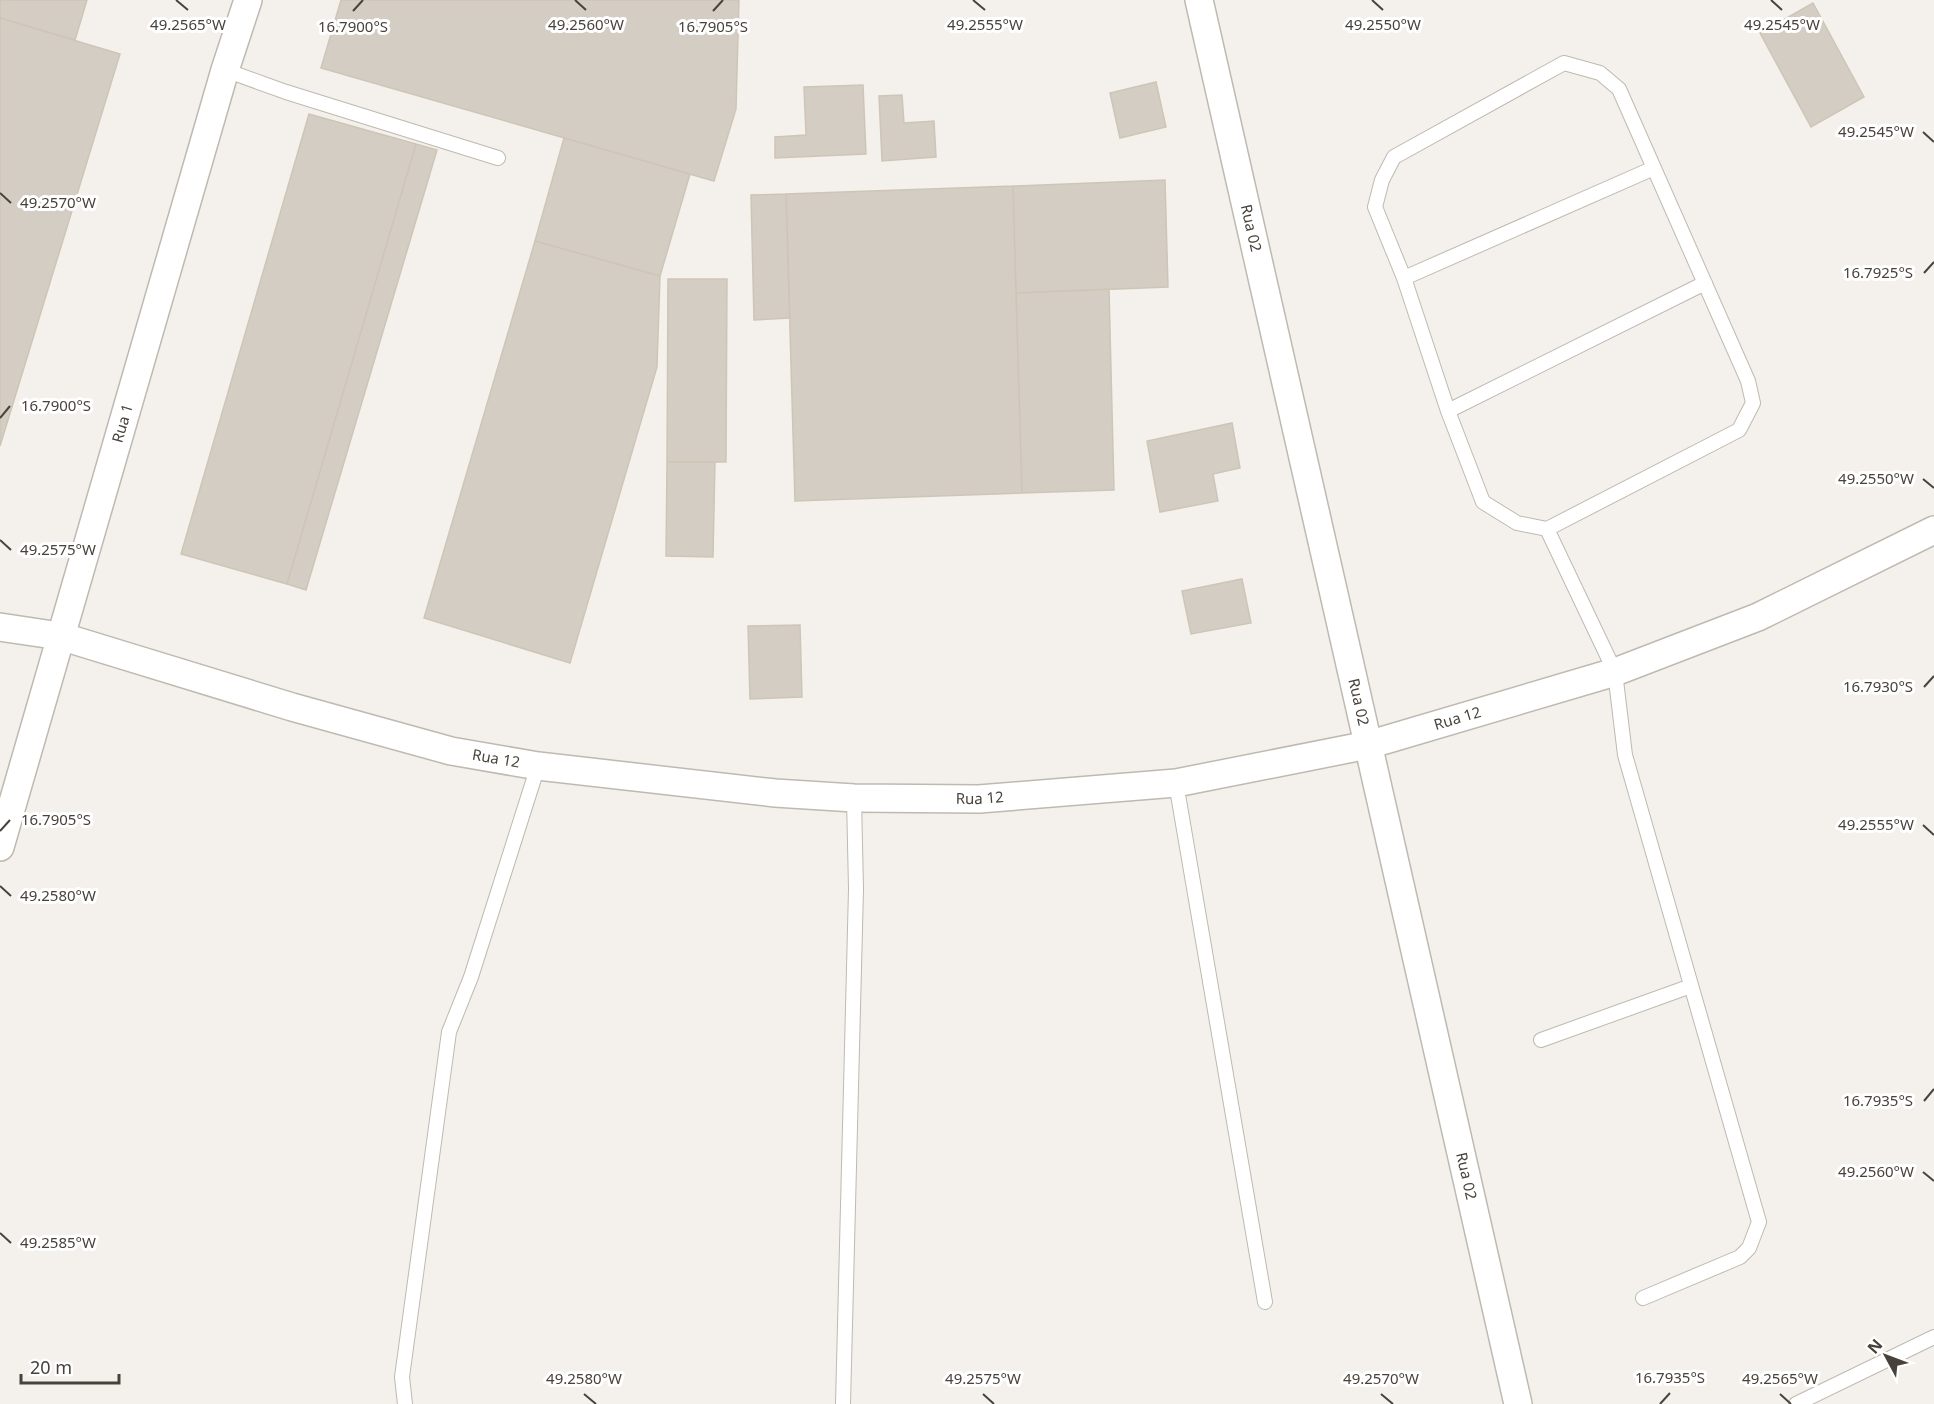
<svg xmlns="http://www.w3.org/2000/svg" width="1934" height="1404" viewBox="0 0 1934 1404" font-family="'Noto Sans',sans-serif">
	<rect width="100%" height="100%" fill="#f4f1ec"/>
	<path fill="#d4cdc3" stroke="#cec5b7" stroke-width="1.5" d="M 0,0 L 87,0 L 75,40 L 0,18 Z
		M 341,0 L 739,0 L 736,109 L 714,181 L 321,68 Z
		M 1813,3 L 1864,97 L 1811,127 L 1760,33 Z
		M 0,18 L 120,54 L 0,446 Z
		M 1156,82 L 1166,127 L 1120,138 L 1110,93 Z
		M 863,85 L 866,154 L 775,158 L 775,137 L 806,135 L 804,87 Z
		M 902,95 L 904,123 L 934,121 L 936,157 L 882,161 L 879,96 Z
		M 309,114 L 416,144 L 287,584 L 181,554 Z
		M 564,138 L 690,174 L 660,276 L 535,241 Z
		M 416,144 L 437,150 L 306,590 L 287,584 Z
		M 1165,180 L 1168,287 L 1016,293 L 1013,186 Z
		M 1013,186 L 1022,493 L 795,501 L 786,194 Z
		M 786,194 L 790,318 L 754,320 L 751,195 Z
		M 535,241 L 660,276 L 657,367 L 570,663 L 424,618 Z
		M 668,279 L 727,279 L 726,462 L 667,462 Z
		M 1109,289 L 1114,490 L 1022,493 L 1016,293 Z
		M 1232,423 L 1240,468 L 1213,474 L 1218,501 L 1160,512 L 1147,441 Z
		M 667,462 L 715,462 L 713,557 L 666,556 Z
		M 1242,579 L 1251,623 L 1191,634 L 1182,591 Z
		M 800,625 L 802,697 L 750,699 L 748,626 Z"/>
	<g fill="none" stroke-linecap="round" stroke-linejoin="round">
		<g stroke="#bfb9b0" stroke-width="16">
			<path id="service" d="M 1564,63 L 1600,73 L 1619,89 L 1748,381 L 1753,403 L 1739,430 L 1547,529 L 1517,523 L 1483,502 L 1448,411 L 1404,278 L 1375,207 L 1382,180 L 1394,157 Z
				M 225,70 L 286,92 L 498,158
				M 1404,278 L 1654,168
				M 1448,411 L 1705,283
				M 1547,529 L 1615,672 L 1625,755 L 1759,1222 L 1749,1248 L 1740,1257 L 1643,1298
				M 1176,783 L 1265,1302
				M 1541,1040 L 1691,986
				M 405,1404 L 402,1377 L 449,1032 L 471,977 L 538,766
				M 843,1404 L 856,889 L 854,798
				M 1796,1404 L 1934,1337"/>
		</g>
		<g stroke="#bfb9b0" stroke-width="30">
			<g id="minor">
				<path id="s1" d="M 1199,0 L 1518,1404"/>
				<path id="s2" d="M 0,627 L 60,636 L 292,707 L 451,751 L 538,766 L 775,793 L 854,798 L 979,799 L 1176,783 L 1368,745 L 1615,672 L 1758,617 L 1934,530"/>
				<path id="s3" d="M 0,847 L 225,70 L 248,0"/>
			</g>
		</g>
		<use href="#service" stroke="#fff" stroke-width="14"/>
		<use href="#minor" stroke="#fff" stroke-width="27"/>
	</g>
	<path fill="none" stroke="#48423a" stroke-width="2" d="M 176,0 L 188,10M 575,0 L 586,10M 973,0 L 985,10M 1372,0 L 1383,10M 1771,0 L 1782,10M 353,11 L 363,0M 713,11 L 723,0M 1923,132 L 1934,142M 0,193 L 11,203M 1924,273 L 1934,262M 0,418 L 10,406M 1923,479 L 1934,488M 0,540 L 11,550M 1924,687 L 1934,676M 1923,825 L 1934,835M 0,831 L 10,820M 0,886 L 11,896M 1924,1101 L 1934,1089M 1923,1172 L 1934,1181M 0,1233 L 11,1243M 584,1394 L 596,1404M 983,1394 L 994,1404M 1381,1394 L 1393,1404M 1780,1394 L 1791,1404M 1660,1404 L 1670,1393"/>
	<g text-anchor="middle" stroke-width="6" stroke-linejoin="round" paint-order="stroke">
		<g font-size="15" fill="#48423a" stroke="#fff">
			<text dy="5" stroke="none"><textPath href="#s1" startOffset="234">Rua 02</textPath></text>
			<text dy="5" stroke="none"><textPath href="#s3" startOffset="441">Rua 1</textPath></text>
			<text dy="5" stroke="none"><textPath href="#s1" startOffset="720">Rua 02</textPath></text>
			<text dy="5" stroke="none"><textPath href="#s2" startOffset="1486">Rua 12</textPath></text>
			<text dy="5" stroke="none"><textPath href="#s2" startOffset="514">Rua 12</textPath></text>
			<text dy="5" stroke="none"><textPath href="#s2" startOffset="1000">Rua 12</textPath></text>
			<text dy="5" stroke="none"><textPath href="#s1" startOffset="1206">Rua 02</textPath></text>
		</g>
	</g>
	<g font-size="15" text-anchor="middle" fill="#48423a" stroke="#fff" stroke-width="6" stroke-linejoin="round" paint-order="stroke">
		<text x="985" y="30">49.2555°W</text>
		<text x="1782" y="30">49.2545°W</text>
		<text x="188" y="30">49.2565°W</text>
		<text x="586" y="30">49.2560°W</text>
		<text x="1383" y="30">49.2550°W</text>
		<text x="353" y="32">16.7900°S</text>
		<text x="713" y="32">16.7905°S</text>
		<text x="1876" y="137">49.2545°W</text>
		<text x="58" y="208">49.2570°W</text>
		<text x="1878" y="278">16.7925°S</text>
		<text x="56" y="411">16.7900°S</text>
		<text x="1876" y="484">49.2550°W</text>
		<text x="58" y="555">49.2575°W</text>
		<text x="1878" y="692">16.7930°S</text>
		<text x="56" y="825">16.7905°S</text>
		<text x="1876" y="830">49.2555°W</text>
		<text x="58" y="901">49.2580°W</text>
		<text x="1878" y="1106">16.7935°S</text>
		<text x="1876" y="1177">49.2560°W</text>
		<text x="58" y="1248">49.2585°W</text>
		<text x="1670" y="1383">16.7935°S</text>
		<text x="584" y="1384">49.2580°W</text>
		<text x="983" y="1384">49.2575°W</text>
		<text x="1381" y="1384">49.2570°W</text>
		<text x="1780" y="1384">49.2565°W</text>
	</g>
	<g transform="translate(1886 1356) rotate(311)" stroke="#ffffff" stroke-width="4.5" paint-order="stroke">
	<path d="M0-4.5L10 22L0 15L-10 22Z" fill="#48423a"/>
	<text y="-9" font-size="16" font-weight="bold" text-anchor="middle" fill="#48423a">N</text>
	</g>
	<path d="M21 1374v9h98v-9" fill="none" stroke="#48423a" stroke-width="3"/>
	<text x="30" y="1374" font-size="18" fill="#48423a" stroke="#ffffff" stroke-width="4.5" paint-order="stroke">20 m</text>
</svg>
